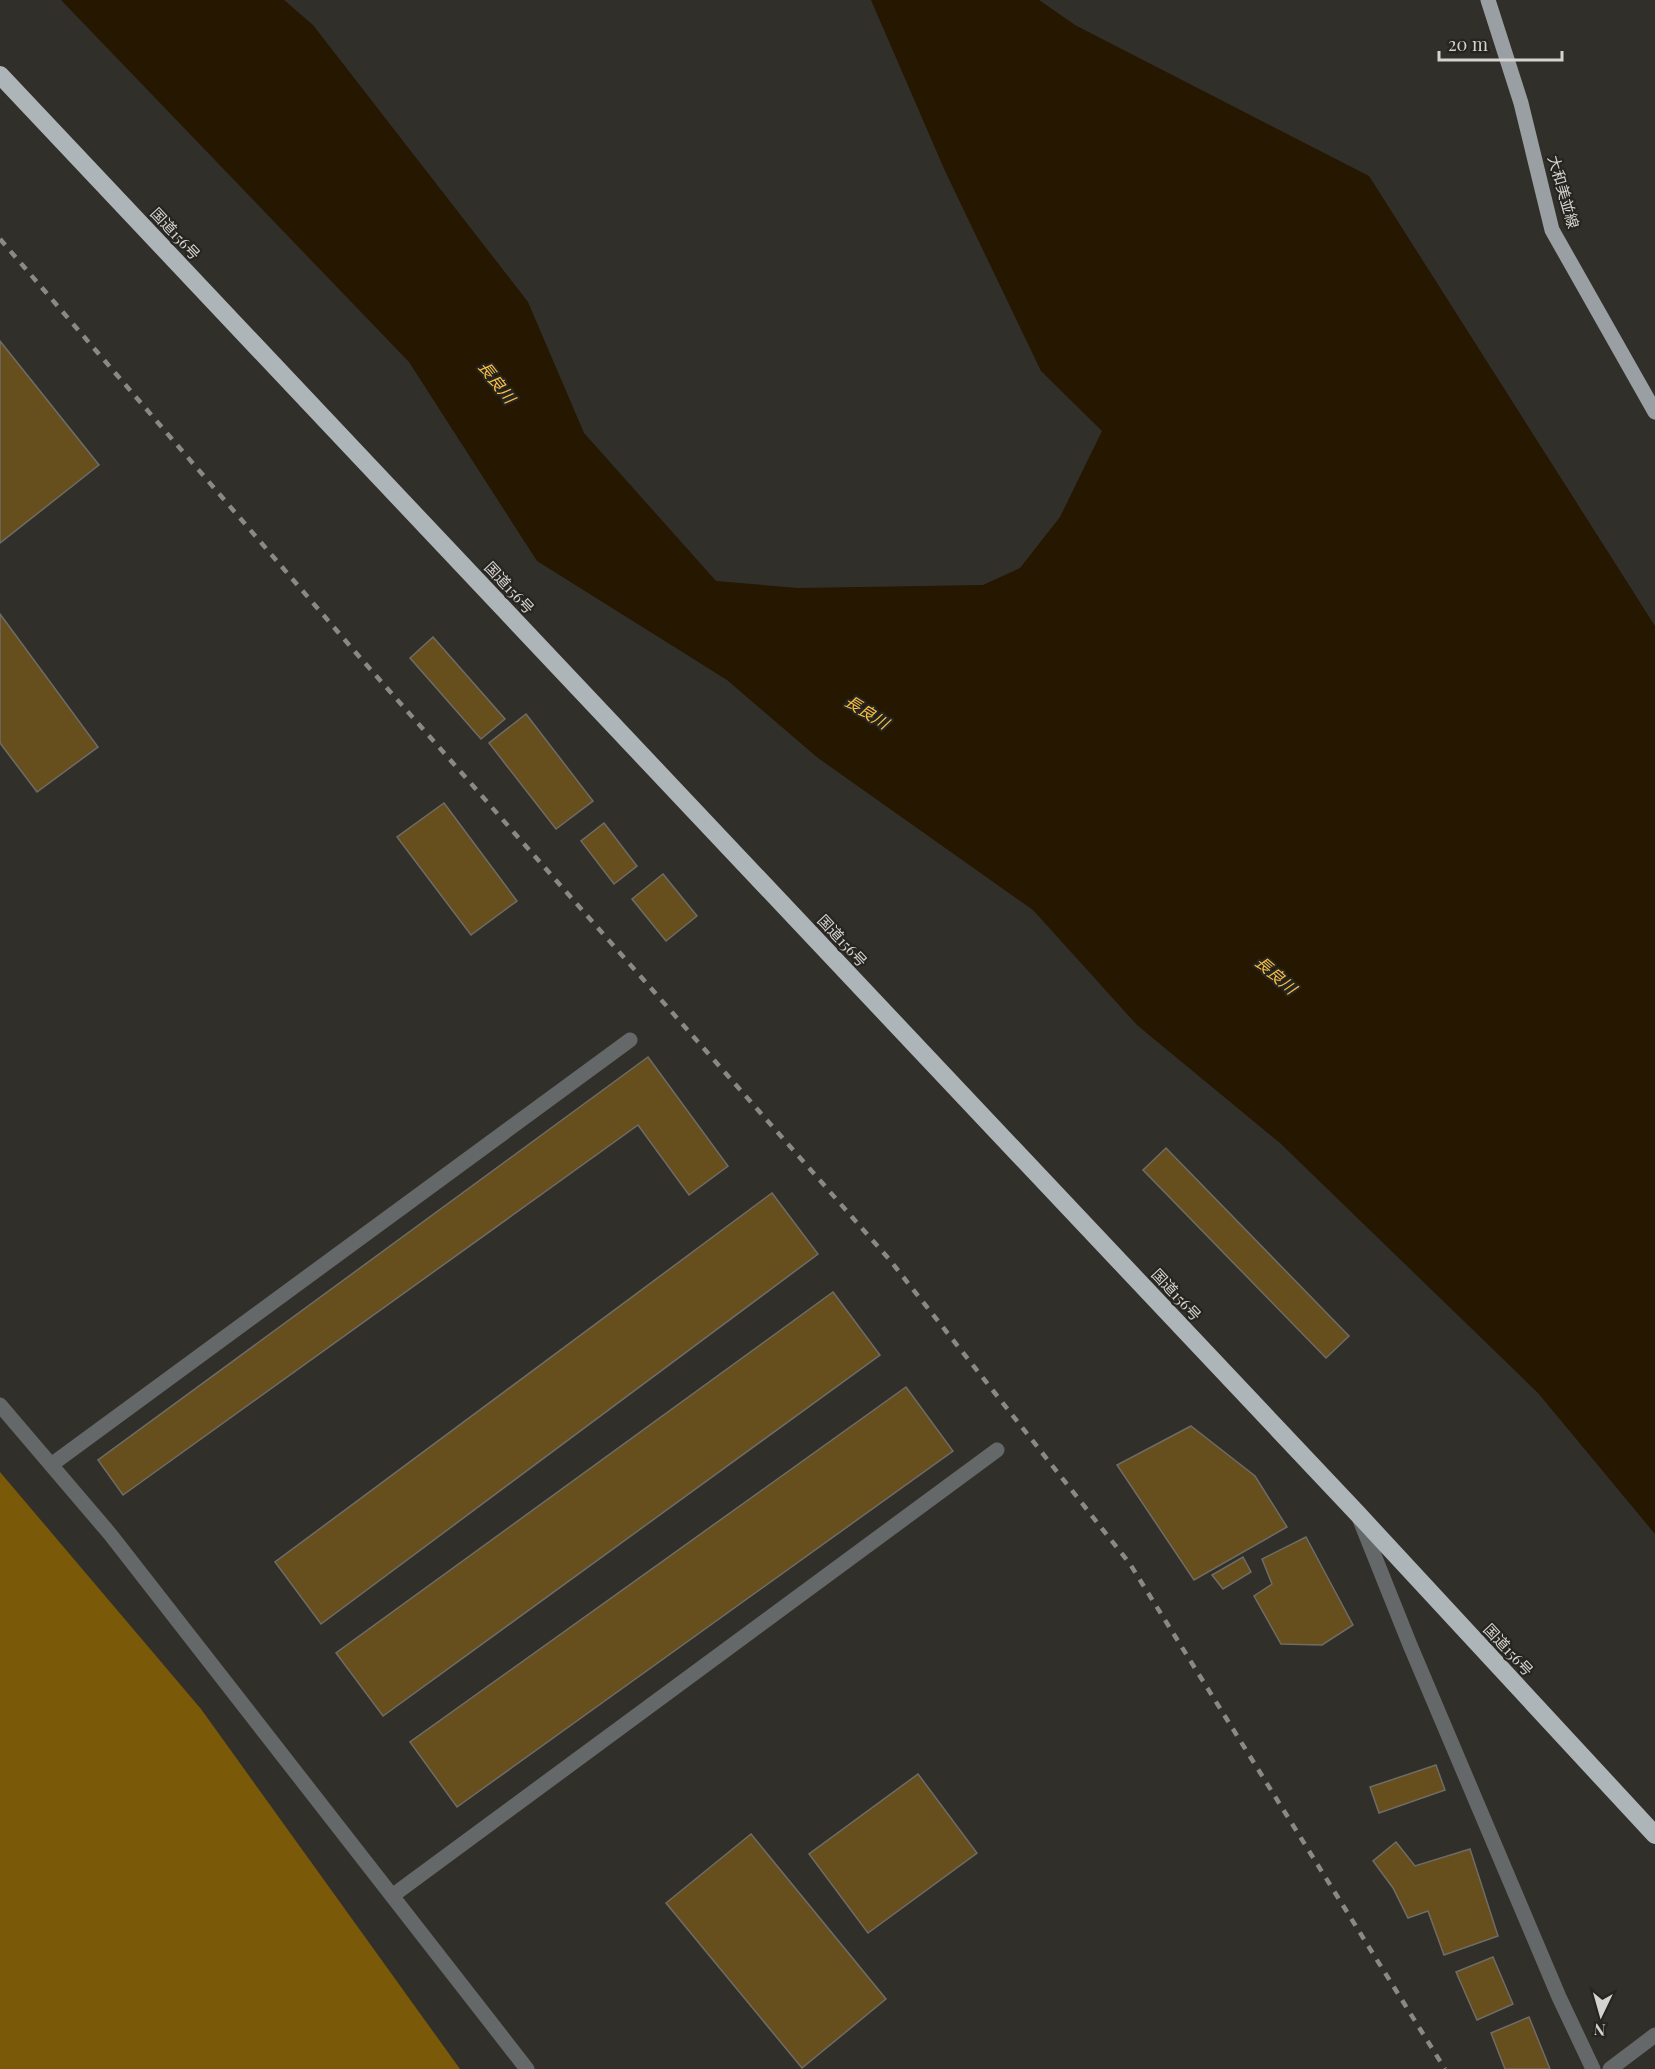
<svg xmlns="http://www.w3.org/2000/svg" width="1655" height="2069" viewBox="0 0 1655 2069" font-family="'Playfair Display','Noto Sans JP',serif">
	<rect width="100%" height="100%" fill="#312f2a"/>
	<path fill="#7a5908" d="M 0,1472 L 201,1709 L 460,2069 L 0,2069 Z"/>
	<path fill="#251700" d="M 61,0 L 284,0 L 313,25 L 528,302 L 584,433 L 716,581 L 798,588 L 983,585 L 1020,568 L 1060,517 L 1102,431 L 1041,371 L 945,171 L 871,0 L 1039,0 L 1075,25 L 1369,176 L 1655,626 L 1655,1534 L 1538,1393 L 1280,1143 L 1137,1025 L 1033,910 L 818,758 L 727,680 L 537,561 L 409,362 Z"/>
	<path fill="#664e1d" stroke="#6f6c67" stroke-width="1.5" d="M 0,341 L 99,465 L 0,543 Z
		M 0,614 L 98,747 L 37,792 L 0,743 Z
		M 433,637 L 505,719 L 481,739 L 410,658 Z
		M 526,714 L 593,801 L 556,829 L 489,743 Z
		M 444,803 L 517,901 L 471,935 L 397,837 Z
		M 604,823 L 637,866 L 614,884 L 581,841 Z
		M 663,874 L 697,916 L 666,941 L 632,899 Z
		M 648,1057 L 728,1166 L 689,1195 L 638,1125 L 123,1495 L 98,1460 Z
		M 1166,1148 L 1349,1336 L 1326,1358 L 1143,1170 Z
		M 772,1193 L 818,1254 L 321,1624 L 275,1562 Z
		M 833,1292 L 880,1355 L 383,1716 L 336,1653 Z
		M 906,1387 L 953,1451 L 457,1807 L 410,1742 Z
		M 1191,1426 L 1255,1476 L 1287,1527 L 1194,1580 L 1117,1465 Z
		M 1306,1537 L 1353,1625 L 1322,1645 L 1281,1644 L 1254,1596 L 1272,1584 L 1262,1559 Z
		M 1243,1557 L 1251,1572 L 1223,1589 L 1212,1575 Z
		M 1436,1765 L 1445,1790 L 1379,1813 L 1370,1787 Z
		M 918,1774 L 977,1853 L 868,1933 L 809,1854 Z
		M 751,1834 L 886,1999 L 802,2068 L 666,1903 Z
		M 1396,1842 L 1415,1866 L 1470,1849 L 1498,1936 L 1444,1955 L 1428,1911 L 1408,1918 L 1393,1888 L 1373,1861 Z
		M 1493,1957 L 1513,2004 L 1477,2020 L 1456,1972 Z
		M 1529,2017 L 1550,2069 L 1505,2069 L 1491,2033 Z"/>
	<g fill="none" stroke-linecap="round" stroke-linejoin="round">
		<path stroke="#656869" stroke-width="15" d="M 0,1405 L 110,1534 L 527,2069
			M 51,1465 L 630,1040
			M 1360,1520 L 1410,1645 L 1559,1997 L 1593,2069
			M 392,1896 L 997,1450
			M 1610,2069 L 1655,2035"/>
		<path stroke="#999fa2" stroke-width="15" d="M 1488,0 L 1521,103 L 1552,230 L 1655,412"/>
		<path stroke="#aeb5b8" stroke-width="18" d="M 0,75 L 1357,1513 L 1655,1835"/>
		<path stroke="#8b8985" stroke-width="4.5" stroke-dasharray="8 8" stroke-linecap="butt" d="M 0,239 L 350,646 L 889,1259 L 1130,1564 L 1445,2069"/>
	</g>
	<g text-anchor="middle" stroke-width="4.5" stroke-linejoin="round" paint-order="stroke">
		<g font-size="15" fill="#d5d3d0" stroke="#272520">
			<text transform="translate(1563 192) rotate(74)" y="5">大和美並線</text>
			<text transform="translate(175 234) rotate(47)" y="5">国道156号</text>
			<text transform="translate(509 588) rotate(47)" y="5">国道156号</text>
			<text transform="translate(842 941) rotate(47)" y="5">国道156号</text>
			<text transform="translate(1176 1295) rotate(47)" y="5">国道156号</text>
			<text transform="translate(1508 1650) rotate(47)" y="5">国道156号</text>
		</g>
		<g font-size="16" font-style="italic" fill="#fabf41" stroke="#272520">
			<text transform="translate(497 382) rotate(52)" y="6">長良川</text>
			<text transform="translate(867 712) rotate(32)" y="6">長良川</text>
			<text transform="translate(1276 975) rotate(41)" y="6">長良川</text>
		</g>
	</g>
	<g transform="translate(1601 2015) rotate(185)" stroke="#272520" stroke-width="4.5" paint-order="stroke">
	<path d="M0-4.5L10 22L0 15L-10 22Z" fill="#d5d3d0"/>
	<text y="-9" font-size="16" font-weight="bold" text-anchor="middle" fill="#d5d3d0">N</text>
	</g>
	<path d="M1439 51v9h123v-9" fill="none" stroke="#d5d3d0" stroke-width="3"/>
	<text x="1448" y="51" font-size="18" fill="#d5d3d0" stroke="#272520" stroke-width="4.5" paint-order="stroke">20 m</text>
</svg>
